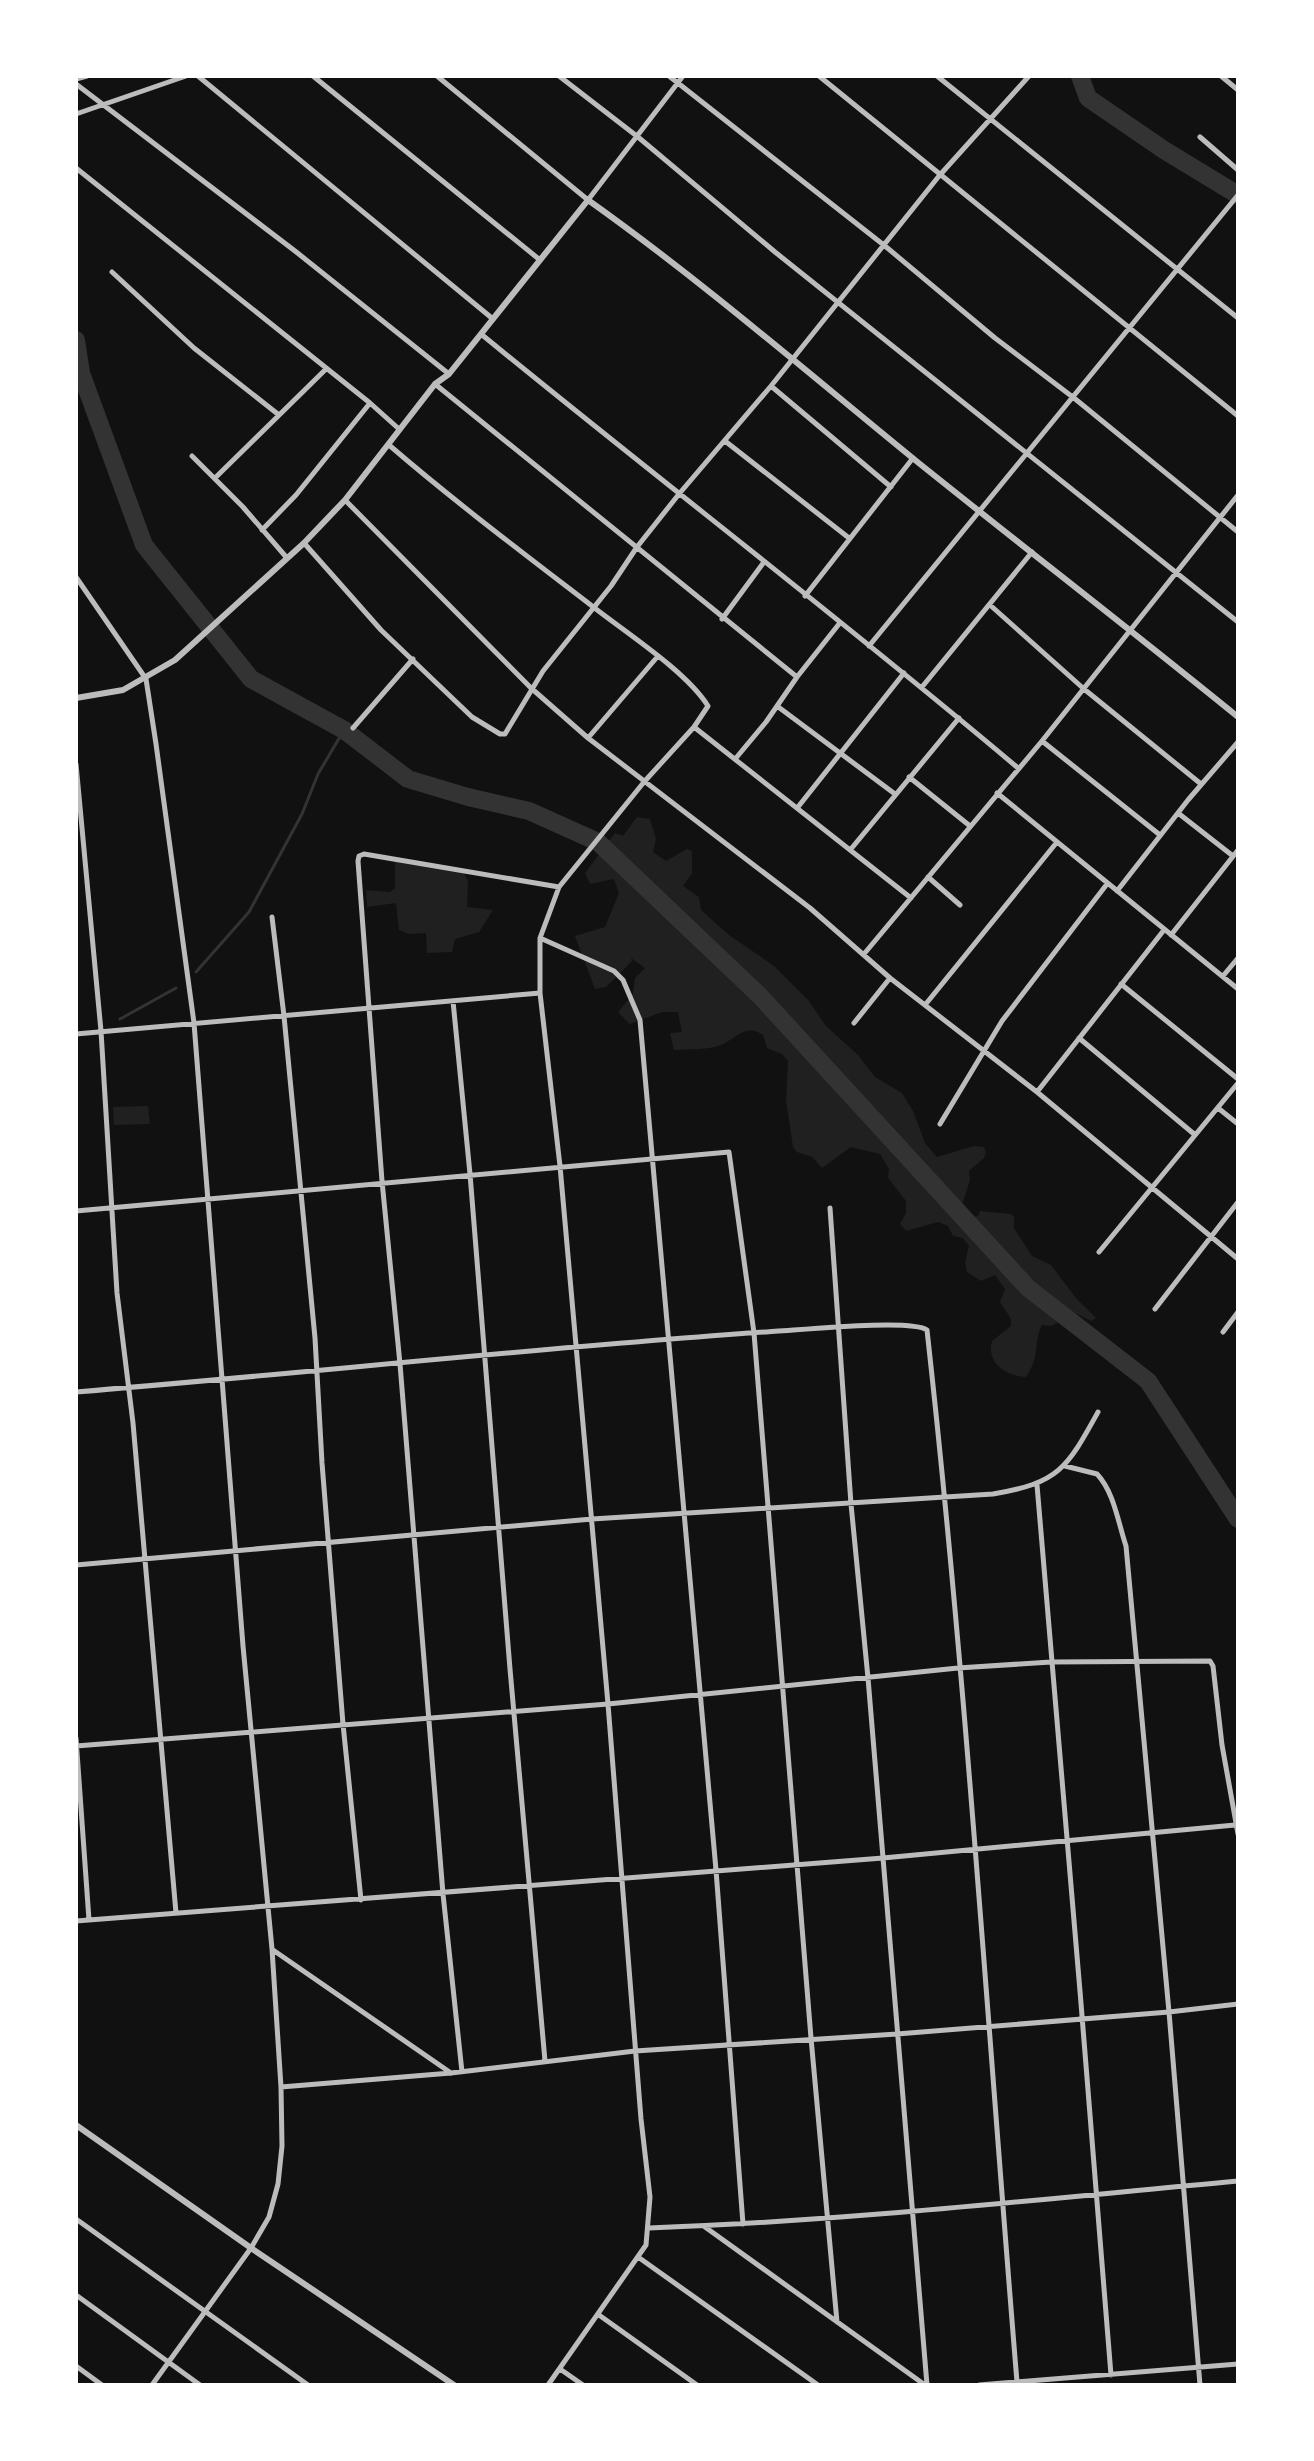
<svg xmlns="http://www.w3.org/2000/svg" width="1314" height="2461" viewBox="0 0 1314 2461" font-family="'Varela Round',sans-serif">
	<rect width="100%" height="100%" fill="#111"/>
	<path fill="#202020" d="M 637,817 L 650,819 L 656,839 L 653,852 L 666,861 L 687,849 L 692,851 L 692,873 L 683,886 L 699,897 L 701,910 L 729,935 L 774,966 L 808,1000 L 826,1026 L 858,1055 L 875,1077 L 902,1093 L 913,1111 L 925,1143 L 937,1157 L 974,1146 L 984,1147 L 986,1152 L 984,1158 L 969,1171 L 970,1180 L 961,1208 L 963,1212 L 973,1217 L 978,1216 L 980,1211 L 1011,1214 L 1014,1217 L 1014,1228 L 1032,1256 L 1051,1265 L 1076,1298 L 1096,1318 L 1092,1321 C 1066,1310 1036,1292 1017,1272 C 998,1252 994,1237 968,1222 L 889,1130 L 870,1114 L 817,1050 L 773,1004 L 761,988 L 703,938 L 703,948 L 726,967 L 789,1030 L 823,1068 L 836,1088 L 869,1118 L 878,1131 C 912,1165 945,1199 977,1234 C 1007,1268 1025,1297 1067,1317 L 1051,1326 L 1042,1325 C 1033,1342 1041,1355 1026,1377 C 1006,1376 986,1363 992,1341 L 1011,1326 L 1011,1319 L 1000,1302 L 1005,1289 L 995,1275 L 981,1281 L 967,1272 L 965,1262 L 969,1246 L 963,1238 L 953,1236 L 948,1226 L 938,1222 L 906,1231 L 900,1224 L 906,1213 L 906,1201 L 888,1178 L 889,1169 L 880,1154 L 851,1147 L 822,1168 L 812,1157 L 797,1152 L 793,1147 L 786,1100 L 788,1061 L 782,1054 L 767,1048 L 763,1035 C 746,1023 737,1038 721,1045 C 709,1050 689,1049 674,1050 L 670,1033 L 682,1032 L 678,1012 L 662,1012 L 630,1024 L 618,1012 L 633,994 L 635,978 L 645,968 L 631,958 L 632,961 L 606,987 L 595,989 L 575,936 L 605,927 L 619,893 L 614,879 L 590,884 L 585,873 L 615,833 L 623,836 Z
		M 395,860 L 464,873 L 468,881 L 467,907 L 493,910 L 479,932 L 455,939 L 452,952 L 427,953 L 426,933 L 409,934 L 399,930 L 396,903 L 367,907 L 366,890 L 390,892 L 395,888 Z
		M 148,1106 L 150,1124 L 114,1125 L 113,1107 Z"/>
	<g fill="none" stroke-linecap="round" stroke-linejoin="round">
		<path stroke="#333" stroke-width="3" d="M 196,972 L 249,912 L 302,814 L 318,774 L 344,730
			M 120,1019 L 176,988"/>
		<path stroke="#333" stroke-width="18" d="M 1080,76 L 1088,98 L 1164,150 L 1238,195
			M 76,340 L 81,373 L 144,545 L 251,679 L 344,730 L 408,779 L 468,797 L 529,811 L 598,842 L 760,996 L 1028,1288 L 1148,1381 L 1238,1519"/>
		<path stroke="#bcbcbc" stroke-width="5" d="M 198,76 L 493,319
			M 313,76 L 540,260
			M 437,76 L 588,200 L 683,76
			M 559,76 L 638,137 L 775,252 L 1238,622
			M 669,76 L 885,246 L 995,338 L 1074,398 L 1238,532
			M 819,76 L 1238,416
			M 937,76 L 1238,318
			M 1221,76 L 1238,90
			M 76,79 L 87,76
			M 76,84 L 295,251 L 449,374
			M 76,114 L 186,76
			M 1200,137 L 1238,170
			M 76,168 L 370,403 L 399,429
			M 112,272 L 194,348 L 279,415
			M 481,334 C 659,480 843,620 1018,768
			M 435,384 L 797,677
			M 771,386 L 891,487
			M 725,441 L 849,538
			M 389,445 C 454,501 523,553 592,606 C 625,632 686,671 708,706 L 694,727 L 644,782 L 559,887 L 540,938 L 540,993 L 560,1166 L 608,1704 L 641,2119 L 650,2197 L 646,2245 L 548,2385
			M 192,456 L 243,507 L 287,558
			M 215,478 L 326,369
			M 345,500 L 531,688 L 588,738 L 810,908 L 890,978 L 1037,1092 L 1238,1259
			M 262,530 L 296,495 L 370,403
			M 304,543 L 381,630 L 472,717 L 500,734 L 505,734 L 543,671 L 611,586 L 637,547 L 679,494 L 771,386 L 939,176 L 1029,76
			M 76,577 L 146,679 L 156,744 L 194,1023 L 243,1646 L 272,1949 L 281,2087 L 282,2146 L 278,2184 L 269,2217 L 251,2248 L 152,2385
			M 805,596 L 913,458
			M 990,605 L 1084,689 L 1201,784
			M 722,619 L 764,562
			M 869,646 L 1238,195
			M 922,687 L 1032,552
			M 777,706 L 895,794
			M 694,727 L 911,898
			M 353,728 L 413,659
			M 588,738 L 658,656
			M 1042,741 L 1160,835
			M 736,758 L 766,722 L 797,677 L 839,624
			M 76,764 L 101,1031 L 117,1293 L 133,1423 L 176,1913
			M 909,777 L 970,826
			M 997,793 L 1238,989
			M 798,807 L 904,673
			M 1178,813 L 1233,856
			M 851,849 L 959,718
			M 928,877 L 960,905
			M 1117,891 L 1188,800 L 1238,742
			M 272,917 L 284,1016 L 315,1338 L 322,1463 L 343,1724 L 361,1900
			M 1171,935 L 1238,850
			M 540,938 L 614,971 L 623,980 L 640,1020 L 716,1870 L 743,2224
			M 864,954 L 1042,741 L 1238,495
			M 1223,976 L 1238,958
			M 1121,984 L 1238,1079
			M 453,1001 L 470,1174 L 510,1669 L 545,2061
			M 925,1005 L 1057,842
			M 854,1023 L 890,978
			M 76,1034 L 540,993
			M 1079,1038 L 1194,1134
			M 1037,1092 L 1164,930
			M 1218,1108 L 1238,1124
			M 940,1124 L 1002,1021 L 1107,884
			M 830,1208 L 851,1504 L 868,1678 L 927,2385
			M 76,1211 L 729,1152 L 754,1333 L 811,2038 L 837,2322
			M 1099,1252 L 1238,1083
			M 1155,1309 L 1238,1202
			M 1223,1332 L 1238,1312
			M 76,1392 C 306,1373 535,1348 765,1332 C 791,1331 911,1318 927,1330 C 966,1679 988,2031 1017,2382
			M 1065,1466 L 1097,1474 C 1114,1492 1118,1522 1126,1546 L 1169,2012 L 1200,2385
			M 1037,1485 C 1061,1782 1089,2078 1111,2375
			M 76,1565 L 592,1519 L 993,1494 C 1059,1483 1067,1468 1098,1412
			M 76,1738 L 89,1920
			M 76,1746 L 608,1704 L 958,1668 L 1051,1662 L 1210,1661 L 1213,1666 L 1222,1745 L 1238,1834
			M 76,1921 L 883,1858 L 1235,1825
			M 273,1950 L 451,2073
			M 462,2072 L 443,1894 L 400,1364 L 382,1181 L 358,861 L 359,856 L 364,854 L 559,887
			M 281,2087 L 451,2073 L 635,2051 L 897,2034 L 1169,2012 L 1238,2004
			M 76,2219 L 308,2385
			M 705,2227 L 925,2385
			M 649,2228 C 846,2221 1042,2199 1238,2181
			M 638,2257 L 818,2385
			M 76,2295 L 200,2385
			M 599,2315 L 697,2385
			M 76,2366 L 102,2385
			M 560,2369 L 583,2385
			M 979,2385 L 1238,2364"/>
		<path stroke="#bcbcbc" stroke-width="6" d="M 76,698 L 123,690 L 175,660 L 304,543 L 345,500 L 435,384 L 449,374 L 588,200 C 702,281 807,372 915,460 C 1022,546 1131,630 1238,717
			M 76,2125 L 251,2248 L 454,2385"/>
	</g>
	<rect width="1314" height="2461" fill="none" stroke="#ffffff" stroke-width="156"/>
</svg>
